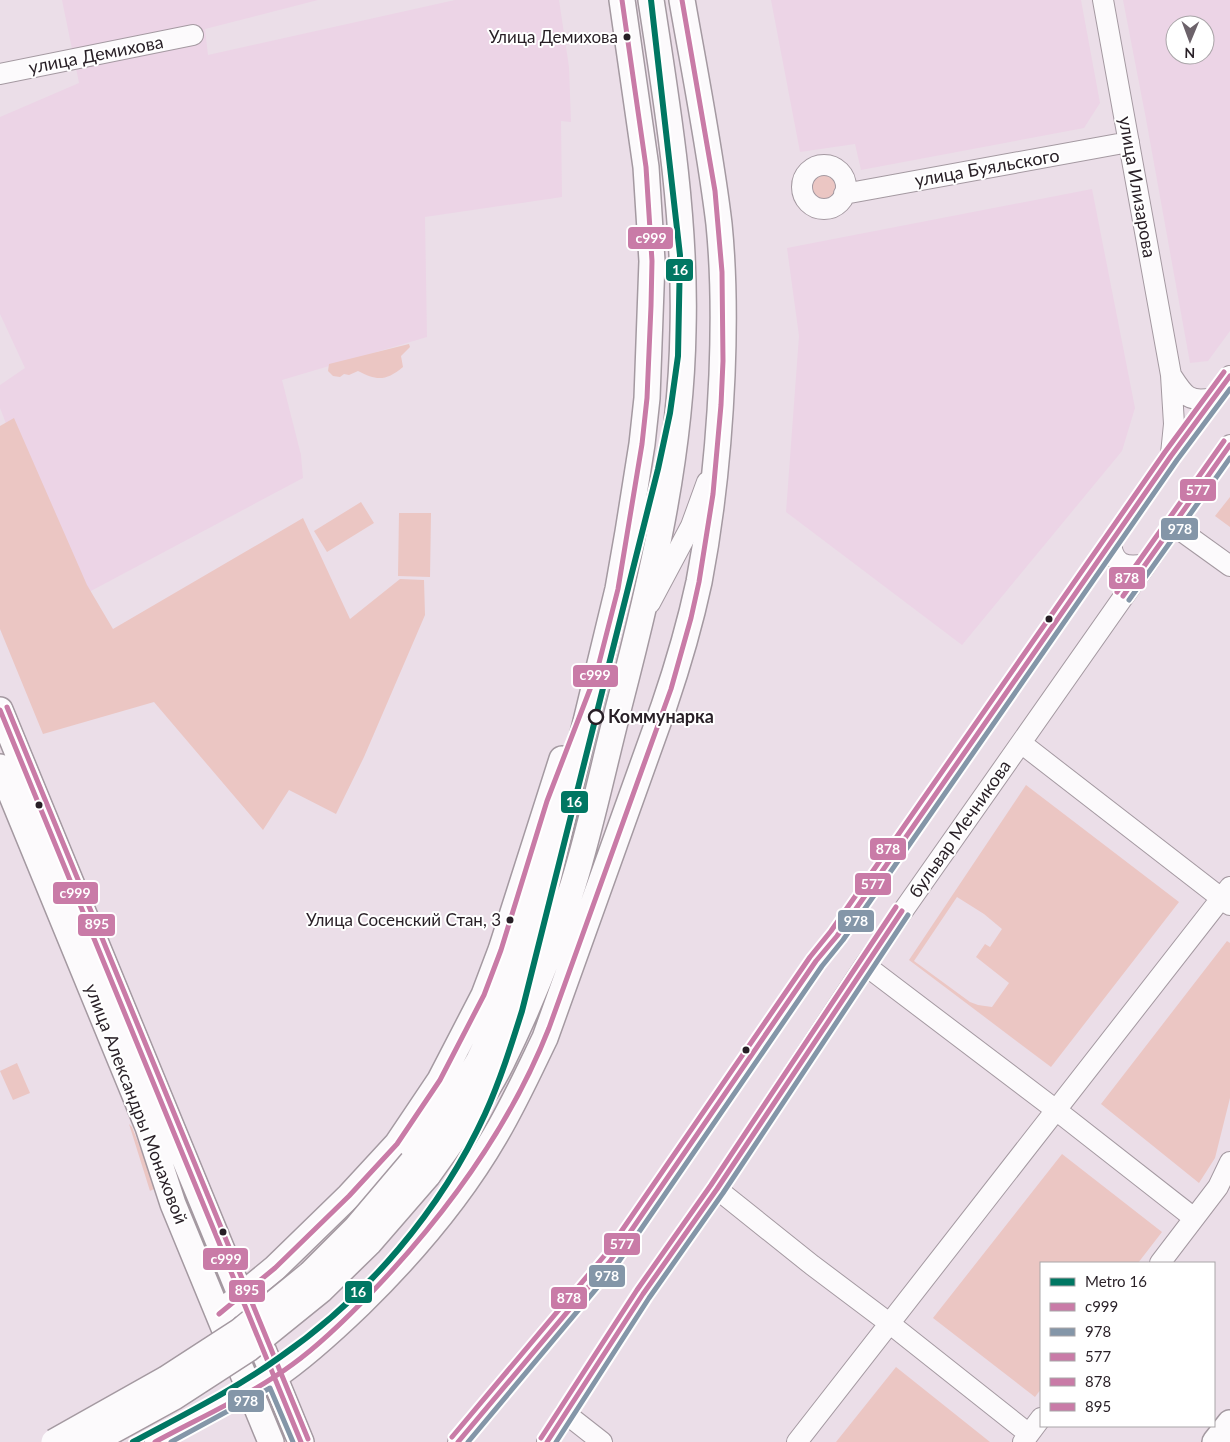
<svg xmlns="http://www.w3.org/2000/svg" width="1230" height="1442" viewBox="0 0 1230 1442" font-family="Lato,sans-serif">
	<rect width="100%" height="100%" fill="#ebdee8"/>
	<path fill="#ecd4e6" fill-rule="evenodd" d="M 62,0 L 318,0 L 205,29 L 208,55 L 455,0 L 559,0 L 569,67 L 571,122 L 561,121 L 562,197 L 425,217 L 427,337 L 282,380 L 301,455 L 303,478 L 74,600 L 0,408 L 0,385 L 25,368 L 0,314 L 0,117 L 79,83 Z
		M 771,0 L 1081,0 L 1100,103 L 1084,128 L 861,170 L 855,144 L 800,152 Z
		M 1123,0 L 1230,0 L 1230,331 L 1208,361 L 1190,363 L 1146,119 ZM 1175,25 L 1205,25 L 1205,55 L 1175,55 Z
		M 1092,189 L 1135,408 L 1122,451 L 962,645 L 786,512 L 799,336 L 787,248 Z"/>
	<path fill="#ebc6c3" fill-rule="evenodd" d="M807 187a16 16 0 1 1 32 0a16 16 0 1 1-32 0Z
		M 409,344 L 410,347 L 401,356 L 403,367 C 386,381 377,381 358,371 L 349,375 L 344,374 L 340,377 L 333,376 L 328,371 L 329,364 Z
		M 14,418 L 87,585 L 113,629 L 303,518 L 350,619 L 400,579 L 424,580 L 425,615 L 364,757 L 336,814 L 289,790 L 263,830 L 154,702 L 43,734 L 0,629 L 0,426 Z
		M 1230,497 L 1230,527 L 1215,516 Z
		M 361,502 L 374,523 L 327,552 L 314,531 Z
		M 399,513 L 431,513 L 430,577 L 398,576 Z
		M 1026,785 L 1179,902 L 1051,1067 L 909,960 ZM 957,897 L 984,914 L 1002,929 L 990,947 L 985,944 L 976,957 L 1009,983 L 992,1007 L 978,1005 L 970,1002 L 914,961 Z
		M 1227,941 L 1230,943 L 1230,1098 L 1215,1158 L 1199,1183 L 1101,1104 Z
		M 17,1063 L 30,1093 L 13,1100 L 0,1071 Z
		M 129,1124 L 132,1127 L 156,1188 L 150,1191 Z
		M 1062,1154 L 1162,1232 L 1138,1263 L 1041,1263 L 1041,1389 L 1035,1397 L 933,1318 Z
		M 896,1367 L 990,1442 L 836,1442 Z"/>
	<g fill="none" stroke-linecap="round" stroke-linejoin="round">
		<g stroke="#a499a1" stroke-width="22">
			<path id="minor" d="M 1103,0 L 1171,375 L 1174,424 L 1171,454
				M 0,74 L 193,35
				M802 187a22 22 0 1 1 44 0a22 22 0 1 1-44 0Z
				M 844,194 L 1129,142
				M 1171,375 C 1184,395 1188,403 1213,398
				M 1173,525 L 1230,566
				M 1111,541 C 1112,565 1126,568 1146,564
				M 650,603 L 691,526 L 707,482
				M 1021,743 L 1230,905
				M 865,965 L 1056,1110 L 1194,1218
				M 717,1189 L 812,1265 L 889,1323 L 1029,1434
				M 1160,1263 L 1218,1187 L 1230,1162
				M 565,1413 L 602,1442
				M 155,1442 L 274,1377
				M 458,1442 L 611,1260 L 816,961 L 837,936 L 1171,456 L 1230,376
				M 547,1442 L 643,1294 L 717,1189 L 865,965 L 1230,445
				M 797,1442 L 1230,887
				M 1023,1442 L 1041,1418"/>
		</g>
		<g stroke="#a499a1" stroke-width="28">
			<path id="major" d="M 0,710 L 301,1442
				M 0,767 L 148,1127 L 173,1204 L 271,1442
				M 412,1162 L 450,1110 L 479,1060 L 500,1016 L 526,949 L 545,891 L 618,589 L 628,532 L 642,444 L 647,398 L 652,261 L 646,167 L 622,0
				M 428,1175 C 454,1138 482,1102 502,1062 C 530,1005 554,945 573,885 C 591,827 604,764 619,706 C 651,582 681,459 683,330 C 686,219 668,109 651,0
				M 219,1314 L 275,1268 L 349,1196 L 397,1144 L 440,1080 L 484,995 L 501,950 L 562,759
				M 274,1377 C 305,1356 333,1330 360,1304 C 411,1254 459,1198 495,1136 C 514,1104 529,1071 545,1038 L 664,706 C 678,665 690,624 699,582 C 712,514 719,445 722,375 C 724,325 724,274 719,224 C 710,149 695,74 682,0
				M 1215,1442 L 1230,1423"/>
		</g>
		<use href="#minor" stroke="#fcfafc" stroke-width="20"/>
		<use href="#major" stroke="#fcfafc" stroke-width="25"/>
		<g stroke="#a499a1" stroke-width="28" stroke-linecap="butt">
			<path id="major-bridge" d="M 54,1442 L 166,1379 L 240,1331 L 310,1274 L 356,1228 L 412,1162
				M 92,1442 L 174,1397 L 248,1349 L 321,1290 L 369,1243 L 428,1175"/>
		</g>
		<use href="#major-bridge" stroke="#fcfafc" stroke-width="25"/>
		<g stroke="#fff" stroke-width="9">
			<path id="bus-1" d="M 0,710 L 301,1442
				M 219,1314 L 275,1268 L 349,1196 L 397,1144 L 440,1080 L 484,995 L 501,950 L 547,801 L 597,671 L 618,589 L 642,444 L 647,398 L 651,306 L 652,261 L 646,167 L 622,0
				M 155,1442 C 201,1417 251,1395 293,1364 C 322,1343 347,1318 371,1293 C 445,1216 510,1127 549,1028 L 671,689 L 691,618 L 699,582 L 713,494 L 721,405 L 723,361 L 722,272 L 715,191 L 682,0"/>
		</g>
		<g stroke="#fff" stroke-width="9">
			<path id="bus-2" d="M 1129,600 L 1230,458
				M 171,1442 L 270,1388 L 293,1442
				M 468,1442 L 617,1264 L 822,966 L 843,940 L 1177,460 L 1230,389
				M 556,1442 L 649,1298 L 723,1193 L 908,915"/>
		</g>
		<g stroke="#fff" stroke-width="9">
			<path id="bus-3" d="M 1123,596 L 1230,445
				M 458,1442 L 611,1260 L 816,961 L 837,936 L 1171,456 L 1230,376
				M 547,1442 L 643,1294 L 717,1189 L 902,911"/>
		</g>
		<g stroke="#fff" stroke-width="9">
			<path id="bus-4" d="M 1117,592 L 1224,441
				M 452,1437 L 605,1255 L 810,957 L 831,931 L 1165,452 L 1224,372
				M 541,1438 L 637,1290 L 711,1185 L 896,907"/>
		</g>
		<g stroke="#fff" stroke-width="9">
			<path id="bus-5" d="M 7,707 L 308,1439"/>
		</g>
		<use href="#bus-1" stroke="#c97ba7" stroke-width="5"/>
		<use href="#bus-2" stroke="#8496a8" stroke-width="5"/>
		<use href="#bus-3" stroke="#c97ba7" stroke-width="5"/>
		<use href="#bus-4" stroke="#c97ba7" stroke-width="5"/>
		<use href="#bus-5" stroke="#c97ba7" stroke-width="5"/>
		<g stroke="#fff" stroke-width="10">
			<path id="metro-1" d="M 133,1442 C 183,1415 234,1390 280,1357 C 367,1297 441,1210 485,1114 C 500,1081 511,1046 522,1011 L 658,469 L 670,413 L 678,356 L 680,255 L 651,0"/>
		</g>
		<use href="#metro-1" stroke="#007763" stroke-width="6"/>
	</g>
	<g fill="#281f26" stroke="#fff" stroke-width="2">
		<circle cx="627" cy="37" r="4.5"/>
		<circle cx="1049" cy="619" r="4.5"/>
		<circle cx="39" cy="805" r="4.5"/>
		<circle cx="510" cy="920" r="4.5"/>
		<circle cx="746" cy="1050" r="4.5"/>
		<circle cx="223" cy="1232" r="4.5"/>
	</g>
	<circle fill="#fff" stroke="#281f26" stroke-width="2.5" cx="596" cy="717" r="7"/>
	<g text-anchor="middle" stroke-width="4" stroke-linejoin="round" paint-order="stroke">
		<g font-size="17" fill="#281f26" stroke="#fff" text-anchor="end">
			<text x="618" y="43">Улица Демихова</text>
			<text x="501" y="926">Улица Сосенский Стан, 3</text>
		</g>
		<g font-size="18" fill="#281f26" stroke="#fff">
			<text transform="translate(96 55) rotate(-11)" y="6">улица Демихова</text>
			<text transform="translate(987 168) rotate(-10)" y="6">улица Буяльского</text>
			<text transform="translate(1137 187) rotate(80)" y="6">улица Илизарова</text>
			<text transform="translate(960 829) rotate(-55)" y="6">бульвар Мечникова</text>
			<text transform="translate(136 1104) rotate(69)" y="6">улица Александры Монаховой</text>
		</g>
		<g font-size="18" font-weight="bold" fill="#281f26" stroke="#fff" text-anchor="start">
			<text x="608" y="723">Коммунарка</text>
		</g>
	</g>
	<g stroke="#fff" stroke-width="2">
		<rect x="627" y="226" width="47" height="24" rx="5" fill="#c97ba7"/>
		<rect x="665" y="258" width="29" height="24" rx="5" fill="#007763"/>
		<rect x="1179" y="478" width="38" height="24" rx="5" fill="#c97ba7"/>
		<rect x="1160" y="517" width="39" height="24" rx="5" fill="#8496a8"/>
		<rect x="1108" y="566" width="38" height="24" rx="5" fill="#c97ba7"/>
		<rect x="572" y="664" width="47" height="24" rx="5" fill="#c97ba7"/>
		<rect x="560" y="790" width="29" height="24" rx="5" fill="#007763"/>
		<rect x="869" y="837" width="38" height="24" rx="5" fill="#c97ba7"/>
		<rect x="854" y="872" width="38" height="24" rx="5" fill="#c97ba7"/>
		<rect x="52" y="881" width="47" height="24" rx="5" fill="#c97ba7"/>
		<rect x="837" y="909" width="38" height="24" rx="5" fill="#8496a8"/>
		<rect x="77" y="913" width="39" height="24" rx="5" fill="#c97ba7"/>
		<rect x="603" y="1232" width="38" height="24" rx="5" fill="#c97ba7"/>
		<rect x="202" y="1247" width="47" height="24" rx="5" fill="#c97ba7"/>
		<rect x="588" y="1264" width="38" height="24" rx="5" fill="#8496a8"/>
		<rect x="228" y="1279" width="38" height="24" rx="5" fill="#c97ba7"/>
		<rect x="344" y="1280" width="29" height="24" rx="5" fill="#007763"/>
		<rect x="550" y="1286" width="38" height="24" rx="5" fill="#c97ba7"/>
		<rect x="227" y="1389" width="38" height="24" rx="5" fill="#8496a8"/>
	</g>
	<g font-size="14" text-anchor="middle" font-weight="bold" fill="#fff">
		<text x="651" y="243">с999</text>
		<text x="680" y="275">16</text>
		<text x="1198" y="495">577</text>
		<text x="1180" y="534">978</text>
		<text x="1127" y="583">878</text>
		<text x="595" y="680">с999</text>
		<text x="574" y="807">16</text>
		<text x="888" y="854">878</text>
		<text x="873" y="889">577</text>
		<text x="75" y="898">с999</text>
		<text x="856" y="926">978</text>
		<text x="97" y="929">895</text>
		<text x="622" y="1249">577</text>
		<text x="226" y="1264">с999</text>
		<text x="607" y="1281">978</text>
		<text x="247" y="1295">895</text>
		<text x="358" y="1297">16</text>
		<text x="569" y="1303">878</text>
		<text x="246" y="1406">978</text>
	</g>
	<rect x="1040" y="1262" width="175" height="165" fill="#ffffff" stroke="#a9a5a8"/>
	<rect x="1050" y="1278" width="25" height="8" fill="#007763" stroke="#a9a5a8"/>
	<text x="1085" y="1287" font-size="15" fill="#281f26">Metro 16</text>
	<rect x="1050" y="1303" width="25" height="8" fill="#c97ba7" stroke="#a9a5a8"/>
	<text x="1085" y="1312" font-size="15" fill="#281f26">с999</text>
	<rect x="1050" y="1328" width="25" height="8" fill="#8496a8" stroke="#a9a5a8"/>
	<text x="1085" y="1337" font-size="15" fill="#281f26">978</text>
	<rect x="1050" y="1353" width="25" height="8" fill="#c97ba7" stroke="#a9a5a8"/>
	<text x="1085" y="1362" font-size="15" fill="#281f26">577</text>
	<rect x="1050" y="1378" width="25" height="8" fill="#c97ba7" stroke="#a9a5a8"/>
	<text x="1085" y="1387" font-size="15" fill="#281f26">878</text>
	<rect x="1050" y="1403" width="25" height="8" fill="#c97ba7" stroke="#a9a5a8"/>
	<text x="1085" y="1412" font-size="15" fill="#281f26">895</text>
	<g transform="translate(1190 40) rotate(181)"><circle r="24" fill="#ffffff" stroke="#a9a5a8"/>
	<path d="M0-4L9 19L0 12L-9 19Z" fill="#6c626a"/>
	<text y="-8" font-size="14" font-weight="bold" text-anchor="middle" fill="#281f26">N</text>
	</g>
</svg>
